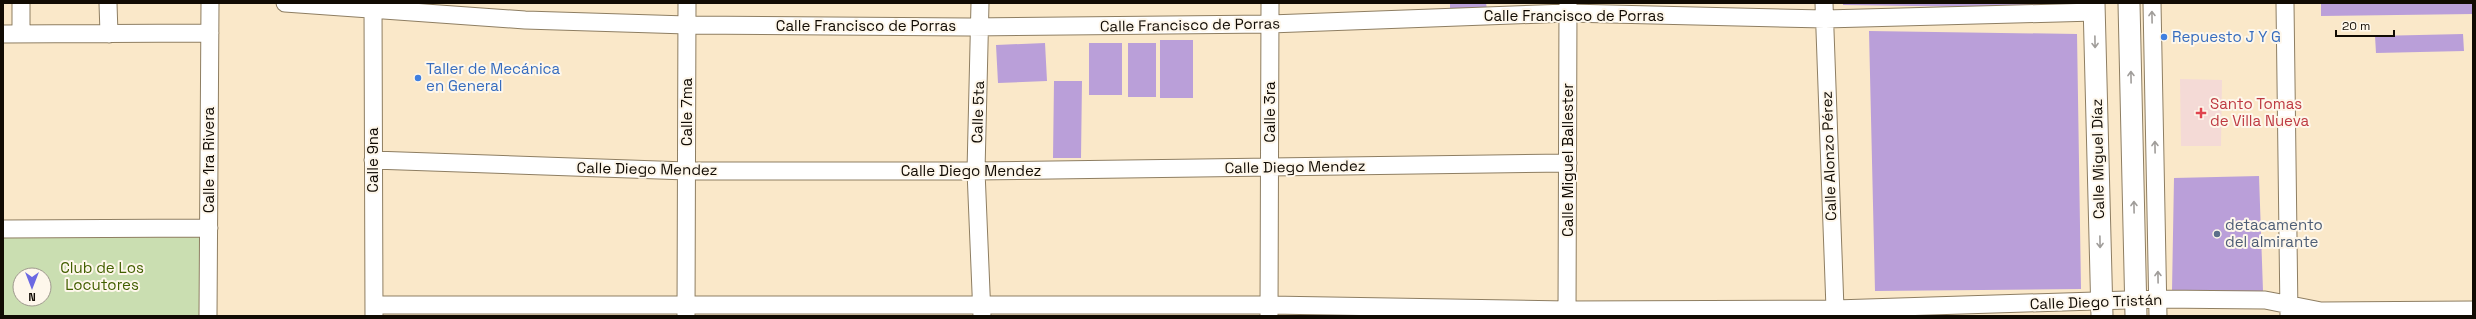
<svg xmlns="http://www.w3.org/2000/svg" width="2476" height="319" viewBox="0 0 2476 319" font-family="'Space Grotesk',sans-serif">
	<rect width="100%" height="100%" fill="#fae8c9"/>
	<path fill="#f4dad6" d="M 2180,79 L 2222,80 L 2221,146 L 2181,146 Z"/>
	<path fill="#cadeb1" fill-rule="evenodd" d="M 199,237 L 200,316 L 3,316 L 3,238 ZM 20,275 L 44,275 L 44,299 L 20,299 Z"/>
	<path fill="#ba9fd9" d="M 1450,3 L 1486,3 L 1487,9 L 1450,9 Z
		M 1843,3 L 2045,3 L 2045,8 L 1843,5 Z
		M 2321,3 L 2473,3 L 2473,14 L 2321,16 Z
		M 1869,31 L 2077,34 L 2081,289 L 1875,291 Z
		M 2463,34 L 2464,51 L 2376,53 L 2375,36 Z
		M 1160,40 L 1193,40 L 1193,98 L 1160,98 Z
		M 1045,43 L 1047,81 L 998,83 L 996,45 Z
		M 1089,43 L 1122,43 L 1122,95 L 1089,95 Z
		M 1128,43 L 1156,43 L 1156,97 L 1128,97 Z
		M 1054,81 L 1082,81 L 1081,158 L 1053,158 Z
		M 2259,176 L 2263,291 L 2172,291 L 2174,178 Z"/>
	<g fill="none" stroke-linecap="round" stroke-linejoin="round">
		<g stroke="#8e7e62" stroke-width="19">
			<path id="minor" d="M 108,3 L 109,34
				M 285,3 L 525,20 L 687,25 L 969,27 L 1270,24 L 1568,13 L 1825,19 L 2095,12
				M 373,3 L 374,316
				M 980,3 L 976,171 L 982,316
				M 1824,3 L 1835,309
				M 2152,3 L 2158,316
				M 2285,3 L 2289,315
				M 3,34 L 210,33
				M 21,34 L 21,3
				M 373,160 L 687,171 L 976,171 L 1568,163
				M 3,229 L 209,228
				M 374,305 L 1269,305 L 1567,310 L 1835,309 L 2158,299 L 2265,300 L 2321,311 L 2473,310
				M 208,316 L 210,3
				M 686,316 L 687,3
				M 1269,316 L 1270,3
				M 1567,316 L 1568,3"/>
		</g>
		<g stroke="#8e7e62" stroke-width="23">
			<path id="tertiary" d="M 2094,3 L 2102,316
				M 2129,3 L 2136,316"/>
		</g>
		<use href="#minor" stroke="#fff" stroke-width="17"/>
		<use href="#tertiary" stroke="#fff" stroke-width="21"/>
	</g>
	<defs><path id="oneway-shaft" d="M-6 0H5M1.5-3L5.5 0L1.5 3" fill="none" stroke-width="1.6" stroke-linecap="round" stroke-linejoin="round"/></defs>
	<g stroke="#a09d9a">
		<use href="#oneway-shaft" transform="translate(2152 17) rotate(-91)"/>
		<use href="#oneway-shaft" transform="translate(2095 42) rotate(89)"/>
		<use href="#oneway-shaft" transform="translate(2131 77) rotate(-91)"/>
		<use href="#oneway-shaft" transform="translate(2155 147) rotate(-91)"/>
		<use href="#oneway-shaft" transform="translate(2134 207) rotate(-91)"/>
		<use href="#oneway-shaft" transform="translate(2100 242) rotate(89)"/>
		<use href="#oneway-shaft" transform="translate(2158 277) rotate(-91)"/>
	</g>
	<g fill="#3f7fe0" stroke="#fef7eb" stroke-width="1.5">
		<circle cx="2164" cy="37" r="4"/>
		<circle cx="418" cy="78" r="4"/>
	</g>
	<path fill="#e0444e" stroke="#fef7eb" stroke-width="1.5" d="M2199 107h4v4h4v4h-4v4h-4v-4h-4v-4h4z"/>
	<circle fill="#5c6f8a" stroke="#fef7eb" stroke-width="1.5" cx="2217" cy="234" r="4"/>
	<g text-anchor="middle" stroke-width="4" stroke-linejoin="round" paint-order="stroke">
		<g font-size="15" fill="#110b03" stroke="#fef7eb">
			<text x="1574" y="21">Calle Francisco de Porras</text>
			<text transform="translate(1190 25) rotate(-1)" y="5">Calle Francisco de Porras</text>
			<text x="866" y="31">Calle Francisco de Porras</text>
			<text transform="translate(687 112) rotate(-90)" y="5">Calle 7ma</text>
			<text transform="translate(978 112) rotate(-88)" y="5">Calle 5ta</text>
			<text transform="translate(1270 112) rotate(-90)" y="5">Calle 3ra</text>
			<text transform="translate(1829 156) rotate(-92)" y="5">Calle Alonzo Pérez</text>
			<text transform="translate(2098 159) rotate(-91)" y="5">Calle Miguel Díaz</text>
			<text transform="translate(209 160) rotate(-90)" y="5">Calle 1ra Rivera</text>
			<text transform="translate(373 160) rotate(-90)" y="5">Calle 9na</text>
			<text transform="translate(1568 160) rotate(-90)" y="5">Calle Miguel Ballester</text>
			<text transform="translate(1295 167) rotate(-1)" y="5">Calle Diego Mendez</text>
			<text transform="translate(647 169) rotate(1)" y="5">Calle Diego Mendez</text>
			<text x="971" y="176">Calle Diego Mendez</text>
			<text transform="translate(2096 302) rotate(-2)" y="5">Calle Diego Tristán</text>
		</g>
		<g font-size="15" fill="#366cbe" stroke="#fef7eb" text-anchor="start">
			<text x="2172" y="42">Repuesto J Y G</text>
			<text x="426" y="74">Taller de Mecánica<tspan x="426" dy="17">en General</tspan></text>
		</g>
		<g font-size="15" fill="#be3a42" stroke="#fef7eb" text-anchor="start">
			<text x="2210" y="109">Santo Tomas<tspan x="2210" dy="17">de Villa Nueva</tspan></text>
		</g>
		<g font-size="15" fill="#4e5e75" stroke="#fef7eb" text-anchor="start">
			<text x="2225" y="230">detacamento<tspan x="2225" dy="17">del almirante</tspan></text>
		</g>
		<g font-size="15" fill="#425f00" stroke="#fef7eb">
			<text x="102" y="273">Club de Los<tspan x="102" dy="17">Locutores</tspan></text>
		</g>
	</g>
	<rect width="2476" height="319" fill="none" stroke="#110b03" stroke-width="8"/>
	<g transform="translate(32 287) rotate(180)"><circle r="19" fill="#fef7eb" stroke="#9f998e"/>
	<path d="M0-3L7 15L0 10L-7 15Z" fill="#6c69e2"/>
	<text y="-6" font-size="11" font-weight="bold" text-anchor="middle" fill="#110b03">N</text>
	</g>
	<path d="M2336 30v6h58v-6" fill="none" stroke="#110b03" stroke-width="2"/>
	<text x="2342" y="30" font-size="12" fill="#110b03" stroke="#fef7eb" stroke-width="3" paint-order="stroke">20 m</text>
</svg>
